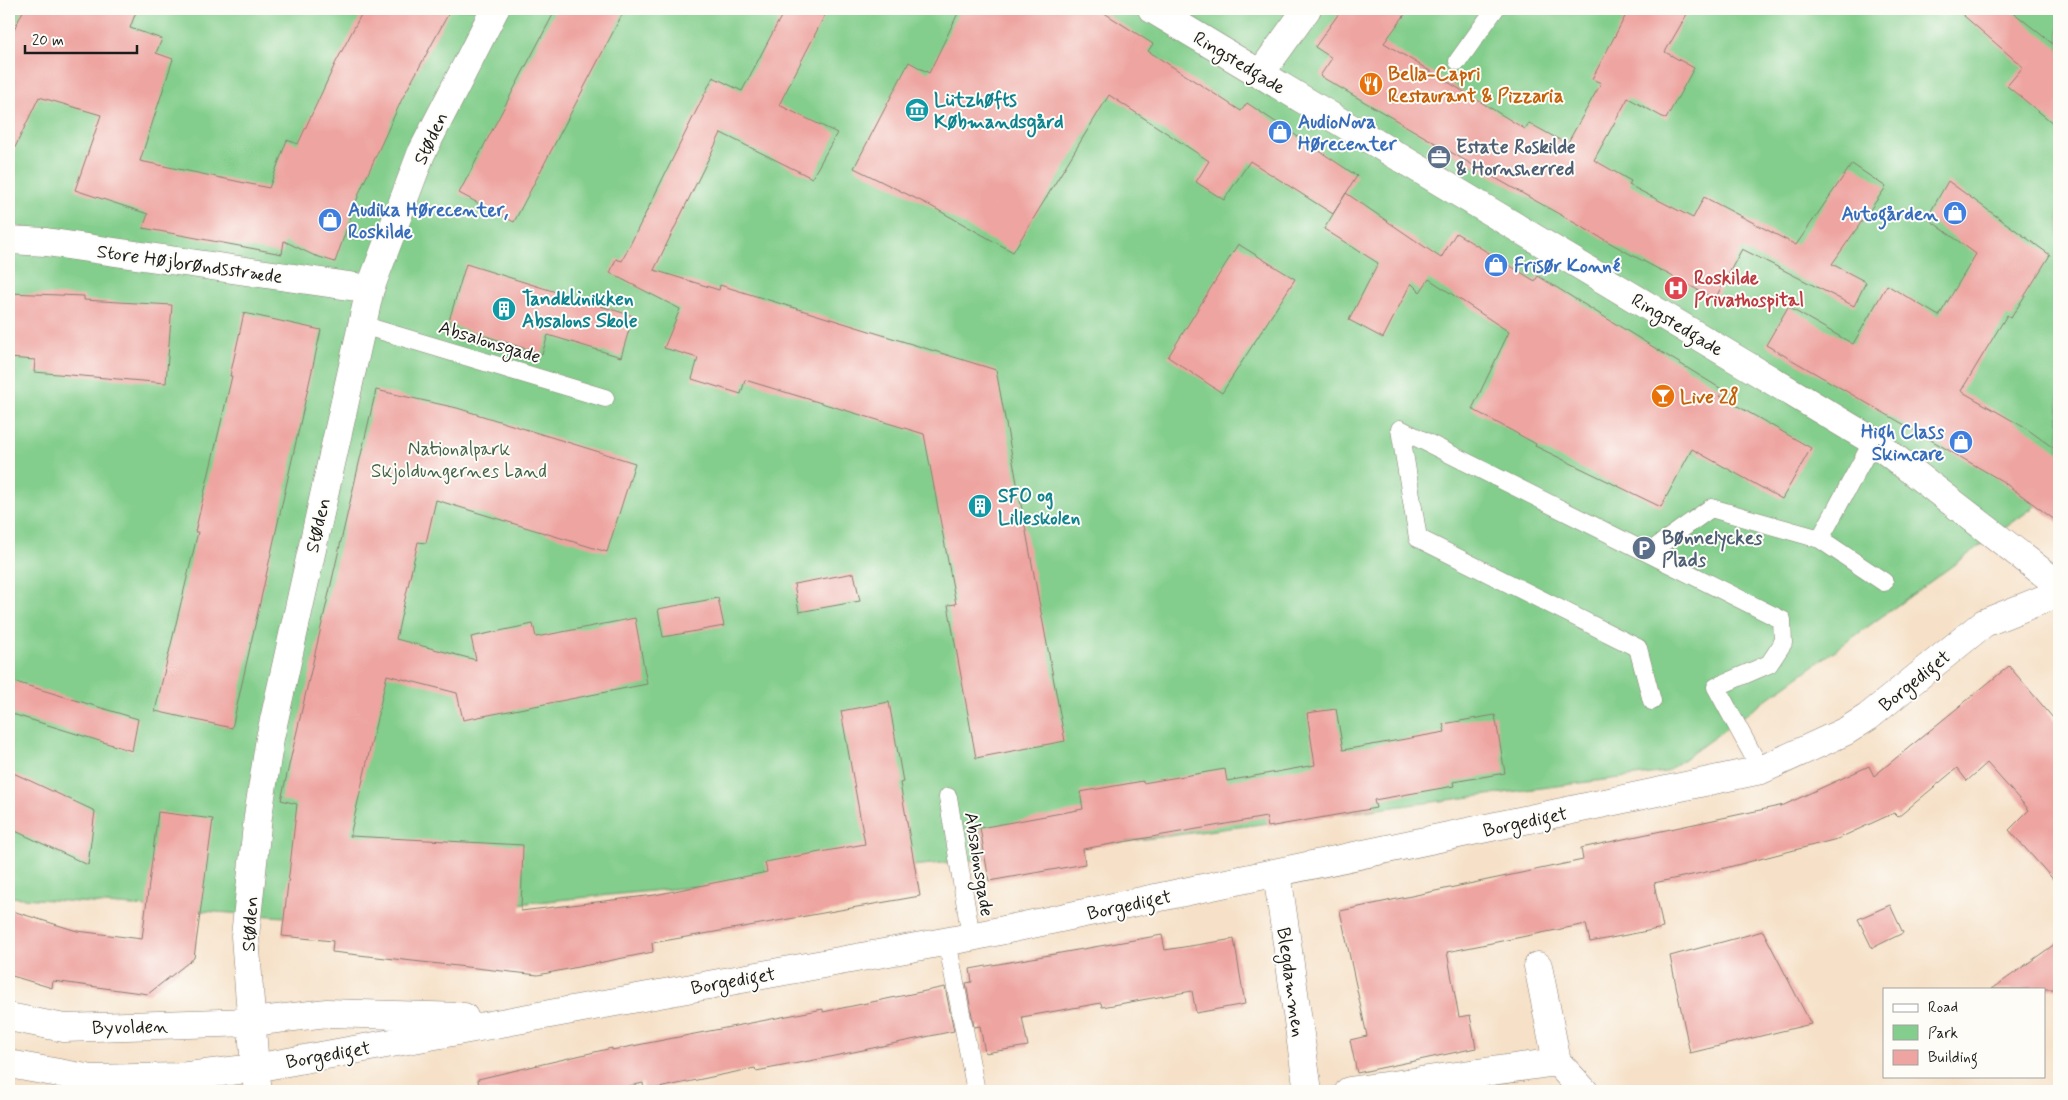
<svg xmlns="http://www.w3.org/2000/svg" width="2068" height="1100" viewBox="0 0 2068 1100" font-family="Mynerve,sans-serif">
	<rect width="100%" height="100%" fill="#fdfcf7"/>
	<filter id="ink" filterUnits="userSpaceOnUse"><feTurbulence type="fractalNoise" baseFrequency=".02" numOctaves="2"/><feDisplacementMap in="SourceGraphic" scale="10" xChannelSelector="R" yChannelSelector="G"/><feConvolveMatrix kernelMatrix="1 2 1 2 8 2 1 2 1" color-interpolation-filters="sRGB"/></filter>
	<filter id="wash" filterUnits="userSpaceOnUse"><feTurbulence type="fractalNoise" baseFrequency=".0096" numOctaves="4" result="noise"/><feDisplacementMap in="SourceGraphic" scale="20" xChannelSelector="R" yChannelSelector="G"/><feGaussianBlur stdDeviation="1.12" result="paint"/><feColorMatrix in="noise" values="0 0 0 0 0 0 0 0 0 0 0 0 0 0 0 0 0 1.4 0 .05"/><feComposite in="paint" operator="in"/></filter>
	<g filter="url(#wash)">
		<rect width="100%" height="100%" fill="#f6e1c8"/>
		<path fill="#83ce8c" stroke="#507554" d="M 9,9 L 2059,9 L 2059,489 L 1666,772 L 1005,857 L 340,921 L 9,897 Z"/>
		<g id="blocks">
			<path fill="#eea4a0" d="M 24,9 L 137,9 L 130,28 L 162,39 L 156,53 L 173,59 L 140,161 L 269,188 L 287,140 L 298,144 L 335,64 L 364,9 L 451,9 L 402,99 L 360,191 L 335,262 L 313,255 L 284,241 L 282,254 L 143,228 L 148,214 L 75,190 L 101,115 L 39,97 L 9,160 L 9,40 Z
				M 556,9 L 625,9 L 514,222 L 459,193 Z
				M 785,9 L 828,9 L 779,105 L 837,133 L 812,178 L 721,133 L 654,270 L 719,290 L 720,285 L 996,370 L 1065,741 L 976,758 L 948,605 L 956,604 L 924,434 L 745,380 L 741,394 L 692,379 L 698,358 L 664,348 L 680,309 L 610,273 L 616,259 L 622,261 L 713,77 L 742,91 Z
				M 960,9 L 1098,9 L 1153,44 L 1148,51 L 1241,111 L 1247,103 L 1357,176 L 1333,214 L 1250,161 L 1224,200 L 1196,182 L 1209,161 L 1109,95 L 1013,252 L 929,205 L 854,168 L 909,62 L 929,73 Z
				M 1342,9 L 1409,9 L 1384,43 L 1525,129 L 1529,123 L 1567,144 L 1601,83 L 1592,79 L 1629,9 L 1690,9 L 1665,52 L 1694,68 L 1666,119 L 1628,98 L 1594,160 L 1631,181 L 1629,185 L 1693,218 L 1704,197 L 1796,245 L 1852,164 L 1886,187 L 1832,264 L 1866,282 L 1854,306 L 1742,249 L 1715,299 L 1628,253 L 1497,179 L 1320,76 L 1332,58 L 1315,47 Z
				M 1956,9 L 2009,9 L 2059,49 L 2059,128 L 2007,86 L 2023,67 Z
				M 1948,181 L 2050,255 L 2011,318 L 2007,315 L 1961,391 L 2027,429 L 2059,452 L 2059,523 L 2002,481 L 1766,345 L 1788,307 L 1853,344 L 1887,285 L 1939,316 L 1976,254 L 1927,218 Z
				M 1346,193 L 1441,258 L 1456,233 L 1535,281 L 1538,276 L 1723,390 L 1720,396 L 1811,448 L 1782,499 L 1692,449 L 1661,507 L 1535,446 L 1536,444 L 1472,409 L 1509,332 L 1429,279 L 1420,292 L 1411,283 L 1383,338 L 1349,320 L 1378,263 L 1324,229 Z
				M 1238,244 L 1295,279 L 1222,393 L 1168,357 Z
				M 466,264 L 633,316 L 621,357 L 548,335 L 542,354 L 448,324 Z
				M 9,293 L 84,296 L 84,300 L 172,305 L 166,383 L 34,372 L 35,360 L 9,358 Z
				M 244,313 L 321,330 L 232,728 L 155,711 L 198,532 L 195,532 L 232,376 L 230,376 Z
				M 376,390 L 457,408 L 635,463 L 607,552 L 436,500 L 426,543 L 418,542 L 396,639 L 476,660 L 471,637 L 533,624 L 536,637 L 635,618 L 647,684 L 463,720 L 457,693 L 387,675 L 350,836 L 523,845 L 521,911 L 655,895 L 767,872 L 765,862 L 865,844 L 841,711 L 889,702 L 903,782 L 900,783 L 920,896 L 652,943 L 653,952 L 538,975 L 332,952 L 333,941 L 282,936 L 297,804 L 281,800 Z
				M 854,573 L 860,601 L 799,612 L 794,584 Z
				M 718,598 L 724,626 L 663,637 L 658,609 Z
				M 2009,666 L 2059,725 L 2059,886 L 2009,830 L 2029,810 L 1987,763 L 1967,781 L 1957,768 L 1898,817 L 1894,813 L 1837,839 L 1725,868 L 1654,883 L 1663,928 L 1590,942 L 1586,924 L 1447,952 L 1459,1017 L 1470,1015 L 1476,1048 L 1357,1073 L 1350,1040 L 1367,1036 L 1340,911 L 1583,860 L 1581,848 L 1784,805 L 1869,766 L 1874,776 Z
				M 9,680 L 138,719 L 132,751 L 9,713 Z
				M 1336,709 L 1343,750 L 1445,732 L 1443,724 L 1495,715 L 1505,773 L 1453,782 L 1454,786 L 1374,800 L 1376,808 L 1268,827 L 1266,817 L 1083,849 L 1085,864 L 989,881 L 980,828 L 1083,809 L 1080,792 L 1143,781 L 1143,783 L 1225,769 L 1227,781 L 1315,765 L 1307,713 Z
				M 9,771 L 95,811 L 88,865 L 9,828 Z
				M 158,812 L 213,819 L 194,958 L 148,994 L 53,981 L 52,988 L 9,975 L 9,910 L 77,931 L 142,939 Z
				M 1890,905 L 1903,933 L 1872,948 L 1858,919 Z
				M 1763,931 L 1811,1024 L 1690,1053 L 1670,956 Z
				M 1162,935 L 1165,950 L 1234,939 L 1245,1004 L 1196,1013 L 1192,991 L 1102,1007 L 1101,1003 L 1022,1017 L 1028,1046 L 985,1053 L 980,1026 L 974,1027 L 966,983 L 972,982 L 970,969 Z
				M 2059,941 L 2059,989 L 1992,989 Z
				M 945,987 L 954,1031 L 820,1059 L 756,1071 L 755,1068 L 644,1091 L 643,1083 L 608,1091 L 479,1091 L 478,1079 L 612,1048 L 612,1050 L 823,1009 L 823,1012 Z"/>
		</g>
	</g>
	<g filter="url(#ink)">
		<use href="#blocks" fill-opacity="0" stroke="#897e72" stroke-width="1"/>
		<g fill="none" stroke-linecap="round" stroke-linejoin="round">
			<g stroke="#897e72" stroke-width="19">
				<path id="lane" d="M 1458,61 L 1495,9
					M 362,325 L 605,398
					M 1820,539 L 1884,582
					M 1648,553 L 1782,620 L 1783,643 L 1769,664 L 1716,687 L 1761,770
					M 1652,701 L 1638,648 L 1418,538 L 1400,429 L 1648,553 L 1711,508 L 1820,539 L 1873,441
					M 948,797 L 971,937
					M 947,941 L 976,1091"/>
			</g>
			<g stroke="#897e72" stroke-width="29">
				<path id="street" d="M 1152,9 L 1873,441 L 2059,585
					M 1260,74 L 1307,9
					M 9,240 L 46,242 L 370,289
					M 1277,873 L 1308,1091
					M 1538,966 L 1557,1062
					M 255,1068 L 245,936 L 258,816 L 270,738 L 370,289 L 421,154 L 495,9
					M 1349,1091 L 1557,1062 L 1584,1091"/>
			</g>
			<g stroke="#897e72" stroke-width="29">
				<path id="secondary" d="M 9,1017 L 64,1028 L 252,1022 L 327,1013 L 464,1017
					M 9,1064 L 92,1079 L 179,1077 L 255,1068 L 971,937 L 1761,770 L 1846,731 L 1868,717 L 1984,623 L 2059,593
					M 255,1068 L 258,1091"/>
			</g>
			<use href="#lane" stroke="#fff" stroke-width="18"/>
			<use href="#street" stroke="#fff" stroke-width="28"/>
			<use href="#secondary" stroke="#fff" stroke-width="28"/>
		</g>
	</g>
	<defs>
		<g id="restaurant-disc" transform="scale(1.25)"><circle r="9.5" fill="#e8710a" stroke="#fdfcf7"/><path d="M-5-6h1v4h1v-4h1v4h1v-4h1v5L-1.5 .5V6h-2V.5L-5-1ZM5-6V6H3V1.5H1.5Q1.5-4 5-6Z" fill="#fff"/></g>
		<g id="museum-disc" transform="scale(1.25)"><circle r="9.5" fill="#0f9aa8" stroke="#fdfcf7"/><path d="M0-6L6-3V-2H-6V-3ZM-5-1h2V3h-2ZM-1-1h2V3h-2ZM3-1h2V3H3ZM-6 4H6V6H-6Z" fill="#fff"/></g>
		<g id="shop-disc" transform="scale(1.25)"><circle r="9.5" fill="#3f7fe0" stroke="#fdfcf7"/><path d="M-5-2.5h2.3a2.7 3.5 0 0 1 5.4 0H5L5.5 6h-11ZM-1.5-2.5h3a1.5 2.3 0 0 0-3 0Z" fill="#fff"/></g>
		<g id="office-disc" transform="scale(1.25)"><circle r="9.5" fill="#5c6f8a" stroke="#fdfcf7"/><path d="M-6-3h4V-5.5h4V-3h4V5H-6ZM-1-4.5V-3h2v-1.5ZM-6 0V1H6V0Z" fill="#fff"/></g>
		<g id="hospital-disc" transform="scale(1.25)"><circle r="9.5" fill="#e0444e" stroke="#fdfcf7"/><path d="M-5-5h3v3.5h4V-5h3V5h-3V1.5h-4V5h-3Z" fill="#fff"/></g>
		<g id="building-disc" transform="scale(1.25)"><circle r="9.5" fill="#0f9aa8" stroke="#fdfcf7"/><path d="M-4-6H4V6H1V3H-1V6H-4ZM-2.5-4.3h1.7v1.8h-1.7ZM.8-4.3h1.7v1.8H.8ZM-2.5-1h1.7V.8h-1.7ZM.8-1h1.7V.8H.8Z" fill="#fff"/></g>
		<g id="bar-disc" transform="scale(1.25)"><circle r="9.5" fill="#e8710a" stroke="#fdfcf7"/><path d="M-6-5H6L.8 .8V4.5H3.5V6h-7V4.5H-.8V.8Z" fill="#fff"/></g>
		<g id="parking-disc" transform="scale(1.25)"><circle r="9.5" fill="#5c6f8a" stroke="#fdfcf7"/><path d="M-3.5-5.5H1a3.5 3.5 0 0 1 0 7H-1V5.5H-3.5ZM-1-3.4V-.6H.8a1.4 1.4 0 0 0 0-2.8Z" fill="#fff"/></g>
	</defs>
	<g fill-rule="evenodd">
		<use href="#restaurant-disc" x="1371" y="84"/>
		<use href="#museum-disc" x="917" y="110"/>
		<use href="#shop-disc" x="1280" y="132"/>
		<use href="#office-disc" x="1439" y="157"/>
		<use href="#shop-disc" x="1955" y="213"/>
		<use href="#shop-disc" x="330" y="220"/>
		<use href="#shop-disc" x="1496" y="265"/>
		<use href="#hospital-disc" x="1676" y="288"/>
		<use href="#building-disc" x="504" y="309"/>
		<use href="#bar-disc" x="1663" y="396"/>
		<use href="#shop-disc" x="1961" y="442"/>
		<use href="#building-disc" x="980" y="506"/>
		<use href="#parking-disc" x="1644" y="548"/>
	</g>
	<g text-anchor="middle" stroke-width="4" stroke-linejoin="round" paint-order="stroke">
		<g font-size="19" fill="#1c1c1c" stroke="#fdfcf7">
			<text transform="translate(1240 62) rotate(31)" y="7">Ringstedgade</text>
			<text transform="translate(430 138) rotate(-65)" y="7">Støden</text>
			<text transform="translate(190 263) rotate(8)" y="7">Store Højbrøndsstræde</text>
			<text transform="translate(1678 324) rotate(31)" y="7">Ringstedgade</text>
			<text transform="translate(490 341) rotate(17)" y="7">Absalonsgade</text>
			<text transform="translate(317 525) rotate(-77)" y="7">Støden</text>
			<text transform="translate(1914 680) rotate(-39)" y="7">Borgediget</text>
			<text transform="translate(1525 821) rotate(-12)" y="7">Borgediget</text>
			<text transform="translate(980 864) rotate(81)" y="7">Absalonsgade</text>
			<text transform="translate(1129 904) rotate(-12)" y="7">Borgediget</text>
			<text transform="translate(249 924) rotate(-87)" y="7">Støden</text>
			<text transform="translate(733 980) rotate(-10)" y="7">Borgediget</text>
			<text transform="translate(1292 982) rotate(82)" y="7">Blegdammen</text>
			<text transform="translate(130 1026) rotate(-1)" y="7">Byvolden</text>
			<text transform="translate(328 1054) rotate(-10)" y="7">Borgediget</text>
		</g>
		<g font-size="19" font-weight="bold" fill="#c56008" stroke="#fdfcf7" text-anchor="start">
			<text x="1388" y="80">Bella-Capri<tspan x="1388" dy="22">Restaurant &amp; Pizzaria</tspan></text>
			<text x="1680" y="403">Live 28</text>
		</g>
		<g font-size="19" font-weight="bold" fill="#0d838f" stroke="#fdfcf7" text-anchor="start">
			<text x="934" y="106">Lützhøfts<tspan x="934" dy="22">Købmandsgård</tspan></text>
			<text x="522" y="305">Tandklinikken<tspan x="522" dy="22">Absalons Skole</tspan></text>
			<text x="998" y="502">SFO og<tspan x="998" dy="22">Lilleskolen</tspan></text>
		</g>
		<g font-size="19" font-weight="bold" fill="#366cbe" stroke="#fdfcf7" text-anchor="start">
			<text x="1298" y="128">AudioNova<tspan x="1298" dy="22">Hørecenter</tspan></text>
			<text x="348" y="216">Audika Hørecenter,<tspan x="348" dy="22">Roskilde</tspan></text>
			<text x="1938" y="220" text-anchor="end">Autogården</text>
			<text x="1514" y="272">Frisør Konné</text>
			<text x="1944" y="438" text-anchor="end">High Class<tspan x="1944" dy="22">Skincare</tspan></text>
		</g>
		<g font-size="19" font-weight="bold" fill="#4e5e75" stroke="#fdfcf7" text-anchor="start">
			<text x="1456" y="153">Estate Roskilde<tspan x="1456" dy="22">&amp; Hornsherred</tspan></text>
			<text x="1662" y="544">Bønnelyckes<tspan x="1662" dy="22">Plads</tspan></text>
		</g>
		<g font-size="19" font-weight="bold" fill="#be3a42" stroke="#fdfcf7" text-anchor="start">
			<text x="1694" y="284">Roskilde<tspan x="1694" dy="22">Privathospital</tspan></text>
		</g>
		<g font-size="19" fill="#456349" stroke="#fdfcf7">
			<text x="459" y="455">Nationalpark<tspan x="459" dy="22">Skjoldungernes Land</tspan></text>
		</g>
	</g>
	<rect width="2068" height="1100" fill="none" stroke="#fdfcf7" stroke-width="30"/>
	<rect x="1883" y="988" width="162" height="90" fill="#fdfcf7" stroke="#a3a29f"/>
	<rect x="1893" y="1004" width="25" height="8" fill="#ffffff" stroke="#a3a29f"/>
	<text x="1928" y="1012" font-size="15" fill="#1c1c1c">Road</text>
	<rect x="1893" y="1025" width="25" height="15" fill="#83ce8c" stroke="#a3a29f"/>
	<text x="1928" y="1038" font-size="15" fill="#1c1c1c">Park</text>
	<rect x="1893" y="1050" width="25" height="15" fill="#eea4a0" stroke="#a3a29f"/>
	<text x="1928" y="1062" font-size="15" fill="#1c1c1c">Building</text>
	<path d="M25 45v8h112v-8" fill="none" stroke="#1c1c1c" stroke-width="2.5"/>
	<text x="32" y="45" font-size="15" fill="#1c1c1c" stroke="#fdfcf7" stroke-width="4" paint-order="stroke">20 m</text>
</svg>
